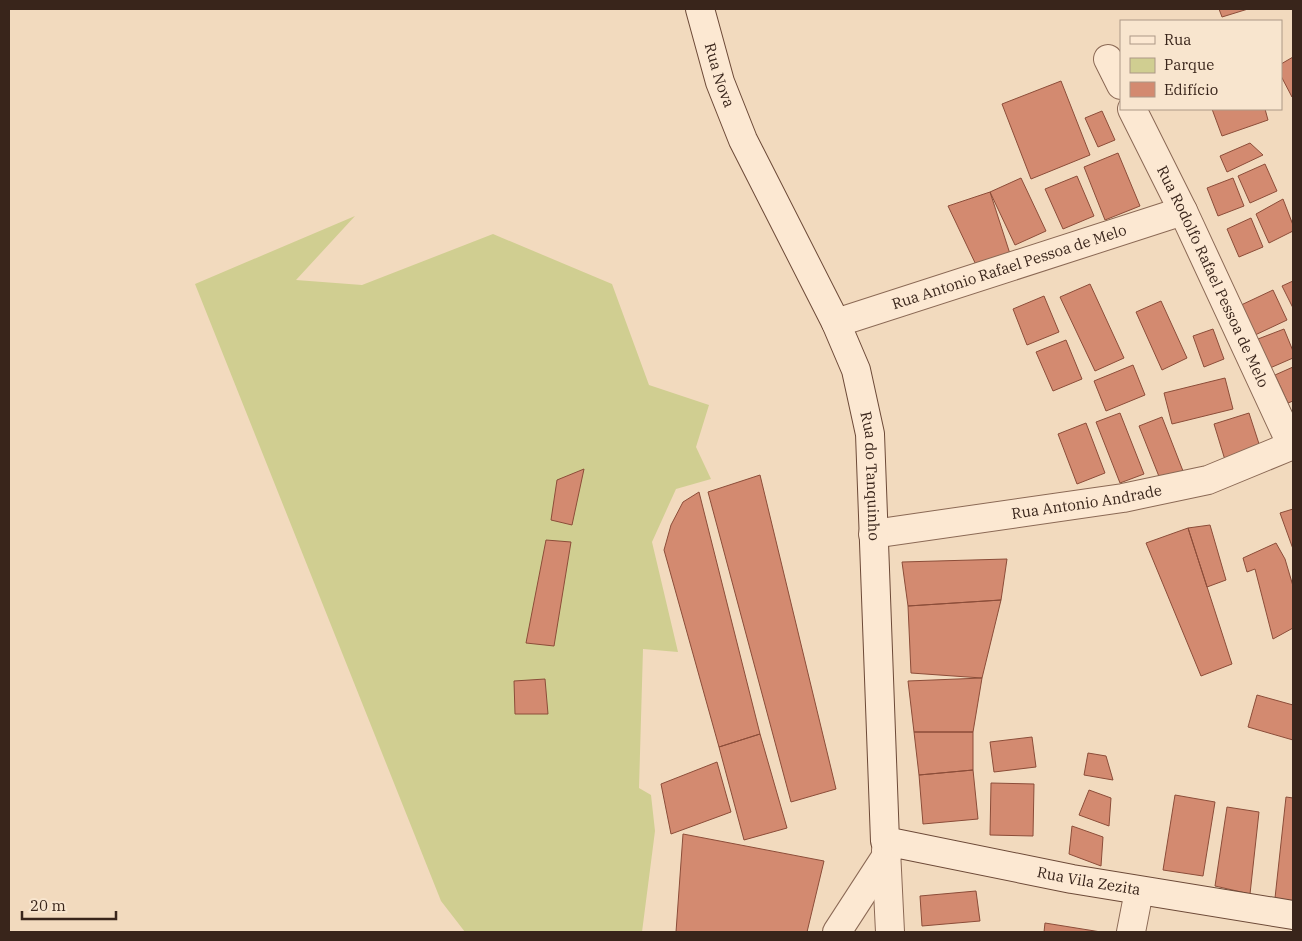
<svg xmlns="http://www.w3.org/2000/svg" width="1302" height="941" viewBox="0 0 1302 941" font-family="'IBM Plex Serif',serif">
	<rect width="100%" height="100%" fill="#f2dabe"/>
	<path fill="#d0ce91" d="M 355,216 L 296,280 L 362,285 L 493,234 L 612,284 L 649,385 L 709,405 L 696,447 L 711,479 L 676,489 L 652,542 L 678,652 L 643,649 L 639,788 L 651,795 L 655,831 L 642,932 L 465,932 L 441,901 L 195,284 Z"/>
	<path fill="#d38a70" stroke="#8c4d39" d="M 1219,9 L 1248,9 L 1222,17 Z
		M 1293,57 L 1293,97 L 1292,97 L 1281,76 L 1281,64 Z
		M 1061,81 L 1090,155 L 1031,179 L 1002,104 Z
		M 1212,109 L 1265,109 L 1268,120 L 1222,136 Z
		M 1102,111 L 1115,140 L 1098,147 L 1085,118 Z
		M 1250,143 L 1263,155 L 1227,172 L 1220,156 Z
		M 1118,153 L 1140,206 L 1105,220 L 1084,167 Z
		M 1265,164 L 1277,191 L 1250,203 L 1238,176 Z
		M 1077,176 L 1094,216 L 1063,229 L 1045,189 Z
		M 1021,178 L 1046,231 L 1015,245 L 990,192 Z
		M 1233,178 L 1244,206 L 1218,216 L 1207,188 Z
		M 990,192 L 1012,260 L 978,269 L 948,206 Z
		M 1283,199 L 1293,225 L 1293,231 L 1269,243 L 1256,214 Z
		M 1251,218 L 1263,247 L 1239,257 L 1227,229 Z
		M 1293,281 L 1293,308 L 1282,286 Z
		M 1090,284 L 1124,358 L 1095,371 L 1060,297 Z
		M 1273,290 L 1287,320 L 1253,336 L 1239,306 Z
		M 1044,296 L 1059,332 L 1027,345 L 1013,309 Z
		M 1161,301 L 1187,358 L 1162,370 L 1136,312 Z
		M 1213,329 L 1224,359 L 1204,367 L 1193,336 Z
		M 1284,329 L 1293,351 L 1293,358 L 1270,368 L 1258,339 Z
		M 1066,340 L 1082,379 L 1053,391 L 1036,352 Z
		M 1133,365 L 1145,395 L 1106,411 L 1094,381 Z
		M 1293,367 L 1293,401 L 1288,403 L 1275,375 Z
		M 1225,378 L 1233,409 L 1172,424 L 1164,393 Z
		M 1120,413 L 1144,474 L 1120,483 L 1096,422 Z
		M 1249,413 L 1261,450 L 1225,460 L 1214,424 Z
		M 1162,417 L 1183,471 L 1160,479 L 1139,426 Z
		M 1086,423 L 1105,473 L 1077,484 L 1058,434 Z
		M 584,469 L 572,525 L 551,520 L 557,480 Z
		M 760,475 L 836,789 L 791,802 L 708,492 Z
		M 699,492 L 760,734 L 719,747 L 664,550 L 671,525 L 683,502 Z
		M 1293,509 L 1293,549 L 1280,513 Z
		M 1210,525 L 1226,580 L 1207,587 L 1188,528 Z
		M 1188,528 L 1232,664 L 1201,676 L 1146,543 Z
		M 546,540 L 571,542 L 554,646 L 526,643 Z
		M 1276,543 L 1285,559 L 1293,586 L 1293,628 L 1273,639 L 1255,569 L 1247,572 L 1243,558 Z
		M 1007,559 L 1001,600 L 908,606 L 902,562 Z
		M 1001,600 L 982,678 L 911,673 L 908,606 Z
		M 982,678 L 973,732 L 914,732 L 908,681 Z
		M 545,679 L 548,714 L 515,714 L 514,681 Z
		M 1257,695 L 1293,705 L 1293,740 L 1248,727 Z
		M 914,732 L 973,732 L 973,770 L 919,775 Z
		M 760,734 L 787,828 L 744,840 L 719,747 Z
		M 1032,737 L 1036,767 L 994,772 L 990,742 Z
		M 1088,753 L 1106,756 L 1113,780 L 1084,775 Z
		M 717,762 L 731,812 L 671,834 L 661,784 Z
		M 973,770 L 978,819 L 923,824 L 919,775 Z
		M 991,783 L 1034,784 L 1033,836 L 990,835 Z
		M 1089,790 L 1111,798 L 1109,826 L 1079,815 Z
		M 1175,795 L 1215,802 L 1203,876 L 1163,870 Z
		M 1286,797 L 1293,798 L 1293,901 L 1275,898 Z
		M 1227,807 L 1259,812 L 1250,894 L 1215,886 Z
		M 1072,826 L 1103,837 L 1101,866 L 1069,854 Z
		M 683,834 L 824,861 L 807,932 L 676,932 Z
		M 976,891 L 980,921 L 922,926 L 920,896 Z
		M 1045,923 L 1101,932 L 1044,932 Z"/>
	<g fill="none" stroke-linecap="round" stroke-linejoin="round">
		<g stroke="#8b6955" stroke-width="30">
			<g id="street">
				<path d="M 1108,59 L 1121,85"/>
				<path id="s1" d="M 1132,109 L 1183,211 L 1292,446"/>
				<path id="s2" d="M 836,323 L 1183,211"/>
				<path id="s3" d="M 873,534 L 1123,498 L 1208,480 L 1293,445"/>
				<path d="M 886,850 L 890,932"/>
				<path d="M 837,932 L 887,855"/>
				<path d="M 1131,932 L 1139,891"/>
			</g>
		</g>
		<g stroke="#6d4a38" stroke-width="30">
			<g id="secondary">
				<path id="s4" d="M 700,9 L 720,82 L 743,140 L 836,323 L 856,370 L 870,434 L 885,841 L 1072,879 L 1293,915"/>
			</g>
		</g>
		<use href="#street" stroke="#fce8d2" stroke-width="28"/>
		<use href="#secondary" stroke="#fce8d2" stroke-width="28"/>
	</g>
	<g text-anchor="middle" stroke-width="4.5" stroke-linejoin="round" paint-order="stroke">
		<g font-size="15" fill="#39251b" stroke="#f8e5ce">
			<text dy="5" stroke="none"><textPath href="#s4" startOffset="69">Rua Nova</textPath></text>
			<text dy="5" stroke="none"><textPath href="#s2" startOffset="182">Rua Antonio Rafael Pessoa de Melo</textPath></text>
			<text dy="5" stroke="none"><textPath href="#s1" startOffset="186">Rua Rodolfo Rafael Pessoa de Melo</textPath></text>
			<text dy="5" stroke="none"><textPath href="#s4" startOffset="502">Rua do Tanquinho</textPath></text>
			<text dy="5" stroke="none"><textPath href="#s3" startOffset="216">Rua Antonio Andrade</textPath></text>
			<text dy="5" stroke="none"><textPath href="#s4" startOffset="1075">Rua Vila Zezita</textPath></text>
		</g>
	</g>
	<rect width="1302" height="941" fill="none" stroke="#39251b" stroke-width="20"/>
	<rect x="1120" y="20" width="162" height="90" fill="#f8e5ce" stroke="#ac9886"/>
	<rect x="1130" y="36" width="25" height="8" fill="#fce8d2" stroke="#ac9886"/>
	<text x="1164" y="45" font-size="15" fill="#39251b">Rua</text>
	<rect x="1130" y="58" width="25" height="15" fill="#d0ce91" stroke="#ac9886"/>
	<text x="1164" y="70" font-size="15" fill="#39251b">Parque</text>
	<rect x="1130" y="82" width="25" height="15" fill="#d38a70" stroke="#ac9886"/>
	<text x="1164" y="95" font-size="15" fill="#39251b">Edifício</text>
	<path d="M22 911v8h94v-8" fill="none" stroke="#39251b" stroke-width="2.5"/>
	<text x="30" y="911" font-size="15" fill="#39251b" stroke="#f8e5ce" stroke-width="4" paint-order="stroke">20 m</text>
</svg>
